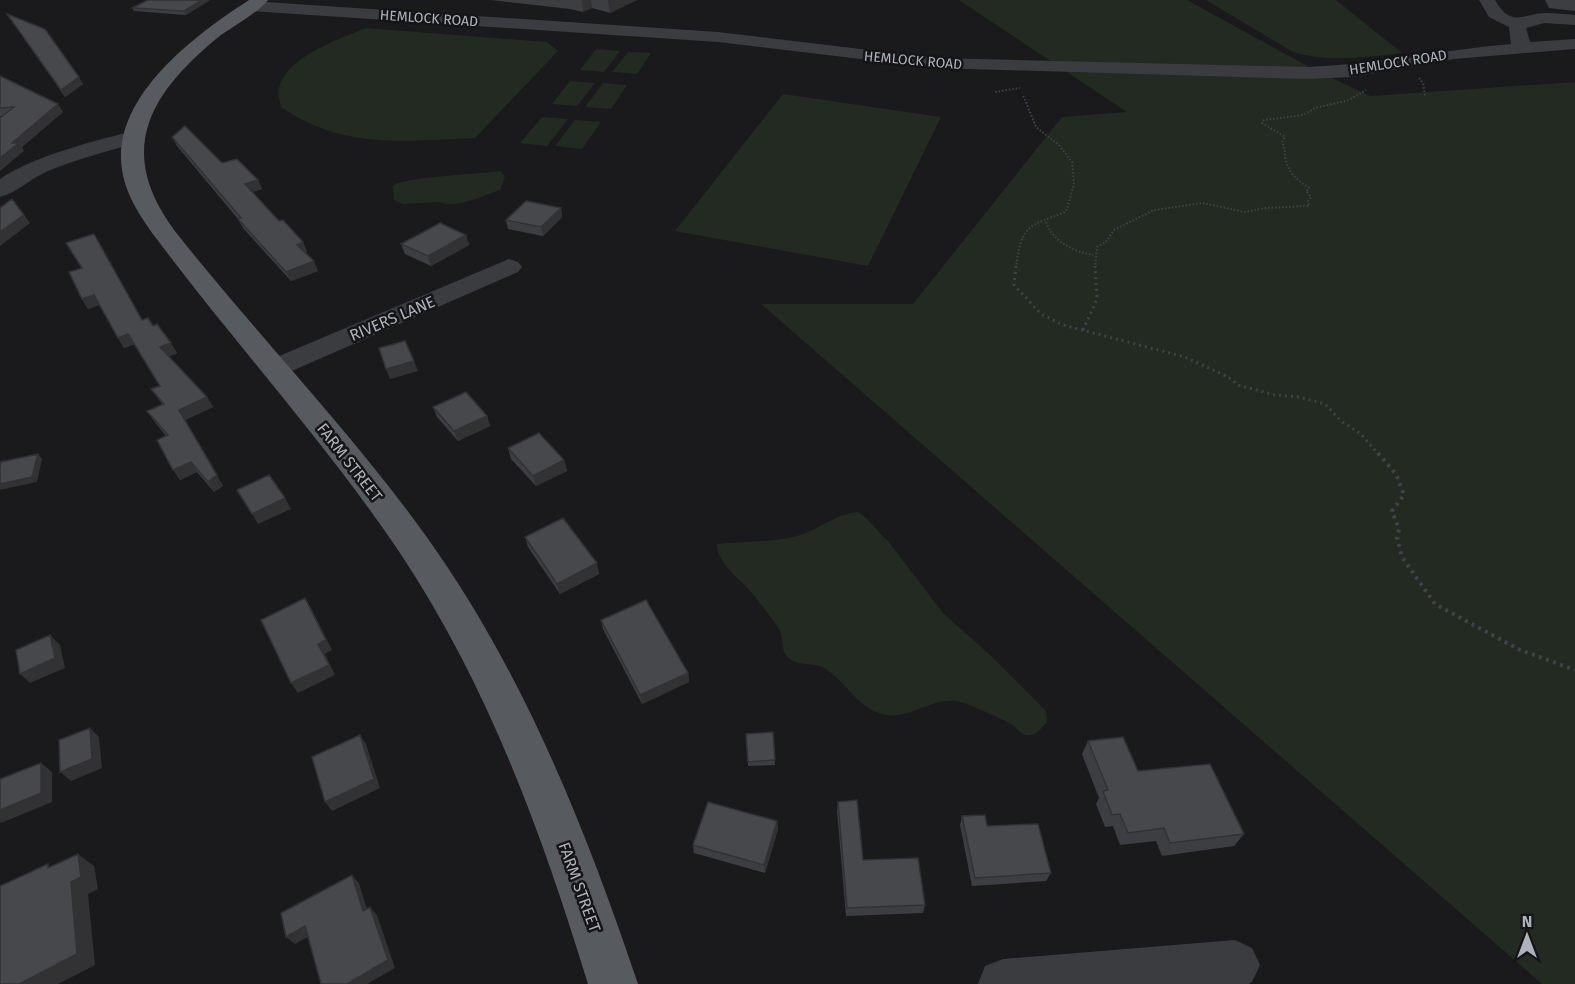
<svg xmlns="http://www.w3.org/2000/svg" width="1575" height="984" viewBox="0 0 1575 984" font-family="'Fira Sans',sans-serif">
	<rect width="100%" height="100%" fill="#1a1a1c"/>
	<path fill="#222a22" d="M 959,0 L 1187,0 L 1309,67 L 1370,96 L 1575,82 L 1575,984 L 1542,984 L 761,304 L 913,304 L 1062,117 L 1127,112 Z
		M 1206,0 L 1336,0 L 1402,53 C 1365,57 1329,63 1293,52 Z
		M 366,28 L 547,42 L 558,51 L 475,138 C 404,141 343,150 281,107 C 280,101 277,94 279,88 C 286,57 339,39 366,28 Z
		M 596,49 L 620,51 L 604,72 L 580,70 Z
		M 628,52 L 651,53 L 637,74 L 612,72 Z
		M 570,81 L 595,83 L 577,106 L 552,104 Z
		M 603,83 L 627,85 L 611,109 L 585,107 Z
		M 783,94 L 941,117 L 868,266 L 675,231 Z
		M 542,117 L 568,119 L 547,146 L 520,143 Z
		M 575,120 L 601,122 L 582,149 L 555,146 Z
		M 500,171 L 505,176 L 500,190 C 484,195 455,210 439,202 L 403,204 L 394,200 L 393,186 C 400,177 482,174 500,171 Z
		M 858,512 C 871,520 877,532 888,541 L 943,613 L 989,654 L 1046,711 L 1047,722 C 1042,727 1037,735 1030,735 C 1021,736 1017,728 1011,724 C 1002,719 971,705 961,702 C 932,695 909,722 882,714 C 856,706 847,683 826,669 C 816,662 800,666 791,660 C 780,652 784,641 780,631 C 774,620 763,608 756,598 C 744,581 717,566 717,544 C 743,541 772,543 797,536 C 819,530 834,514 858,512 Z"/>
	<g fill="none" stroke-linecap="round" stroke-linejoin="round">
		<path stroke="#414347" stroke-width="2" stroke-dasharray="1.5 2" stroke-linecap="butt" d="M 1419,78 L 1423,83 L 1425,96
			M 995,92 L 1020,88
			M 1046,222 C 1053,242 1073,251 1093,255
			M 1016,268 C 1021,225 1028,226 1066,212 L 1074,184 L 1072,162 L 1059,145 L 1036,127 L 1023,95
			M 1095,268 L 1097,247 L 1106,242 L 1114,230 L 1154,210 L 1202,203 L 1245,212 L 1265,208 L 1309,206 L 1308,201 L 1311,197 L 1306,191 L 1309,188 C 1299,182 1289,173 1286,161 C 1284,154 1286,149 1282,142 L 1285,137 L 1262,123 L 1264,120 L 1303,115 L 1315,108 L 1349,100 L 1366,90"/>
		<path stroke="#414347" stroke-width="3" stroke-dasharray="2 4" stroke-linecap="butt" d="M 1016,266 L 1014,285 L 1041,314 L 1063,325 L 1185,357 L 1228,377 L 1238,385 L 1275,395 L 1299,397 L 1325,404 L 1341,421 L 1361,434 L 1379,455
			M 1083,330 L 1097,299 L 1095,266"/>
		<path stroke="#414347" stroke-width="4" stroke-dasharray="3 4.5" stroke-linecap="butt" d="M 1378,453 L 1396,474 L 1404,495 L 1392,511 L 1399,529 L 1397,538 L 1402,557 L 1435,604 L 1518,649 L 1575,670"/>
		<path fill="#3b3c40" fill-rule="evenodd" d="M 1479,0 L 1495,0 C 1511,28 1522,14 1545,13 C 1555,13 1565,14 1575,15 L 1575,25 L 1544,23 L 1526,28 L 1530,42 L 1575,39 L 1575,49 L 1454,59 L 1352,77 L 1307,79 L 936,68 L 718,42 L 251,11 L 243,6 L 251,1 L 718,32 L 936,58 L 1307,67 C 1376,64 1443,50 1511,44 L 1509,27 L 1489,17 Z
			M 134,131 L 141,133 L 144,137 L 141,141 C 110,151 76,159 46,172 C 30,179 16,193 0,197 L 0,179 C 31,157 96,140 134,131 Z
			M 509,259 L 518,262 L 522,267 L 518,272 L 285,374 L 275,377 L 265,374 L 261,368 L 265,362 Z
			M 1235,940 L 1252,948 L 1260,965 L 1252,982 L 1249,984 L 978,984 L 985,966 L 1003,959 Z"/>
		<path fill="#575a5f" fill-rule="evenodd" d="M 249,0 L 268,0 C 257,14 231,27 216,39 C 145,98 116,155 178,235 C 259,337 350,430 426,536 C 523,671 585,827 638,984 L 588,984 C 542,834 488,685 400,553 C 326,443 236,345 156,238 C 139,215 122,190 121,159 C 119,91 198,33 249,0 Z"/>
	</g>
	<path fill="#3d3e41" d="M 210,0 L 186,15 L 134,11 L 132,8 Z
		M 491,0 L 637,0 L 610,13 L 592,8 L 583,12 L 570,9 Z
		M 1545,0 L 1575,0 L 1575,11 L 1549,8 Z
		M 7,14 L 83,84 L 65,97 Z
		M 0,76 L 63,112 L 22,147 L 24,151 L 2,116 L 0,116 Z
		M 172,137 L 222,163 L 258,180 L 262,189 L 252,192 L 279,221 L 303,242 L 307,252 L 305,253 L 318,271 L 291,281 L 243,228 L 238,219 L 177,146 Z
		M 561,208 L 562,217 L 543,236 L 508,229 L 506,220 Z
		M 94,234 L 142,320 L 148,318 L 153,326 L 157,324 L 177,353 L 169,356 L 207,397 L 213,407 L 185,420 L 223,486 L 214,492 L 197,472 L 180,480 L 173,470 L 157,440 L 166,436 L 154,421 L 147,411 L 162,404 L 151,389 L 160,386 L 135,344 L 124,348 L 99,305 L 88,309 L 82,299 L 69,272 L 82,268 L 66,243 Z
		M 466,235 L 469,245 L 431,266 L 405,254 L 401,244 Z
		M 433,407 L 487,416 L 490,426 L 458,441 L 437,417 Z
		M 508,448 L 564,460 L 567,471 L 536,486 L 511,459 Z
		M 525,537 L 599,574 L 560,594 L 528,547 Z
		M 601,620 L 688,673 L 689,682 L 642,704 L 603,629 Z
		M 773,732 L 775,765 L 748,766 L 748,762 Z
		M 1088,741 L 1138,771 L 1244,834 L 1234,846 L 1162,856 L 1156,841 L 1120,845 L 1113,826 L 1105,827 L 1096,804 L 1099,798 L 1082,754 Z
		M 838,802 L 863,860 L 925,905 L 923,913 L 846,916 L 837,811 Z
		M 962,816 L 987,826 L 1051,873 L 1046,881 L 972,886 L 960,825 Z
		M 777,821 L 778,829 L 765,873 L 694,853 L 693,845 Z"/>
	<path fill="#323235" d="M 202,0 L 210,0 L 186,15 L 184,11 Z
		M 582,0 L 591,0 L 592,8 L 583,12 Z
		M 608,0 L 637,0 L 610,13 Z
		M 79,77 L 83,84 L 65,97 L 61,90 Z
		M 58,104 L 63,112 L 22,147 L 24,151 L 0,171 L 0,158 L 12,143 Z
		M 258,180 L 262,189 L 249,193 L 245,184 Z
		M 561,208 L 562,217 L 543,236 L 541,227 Z
		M 24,215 L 30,223 L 0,246 L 0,232 Z
		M 466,235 L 469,245 L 431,266 L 428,256 Z
		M 303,242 L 307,252 L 301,254 L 297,245 Z
		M 314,261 L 318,271 L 291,281 L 286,272 Z
		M 94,295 L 100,305 L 88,309 L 82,299 Z
		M 128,334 L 135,344 L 124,348 L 118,338 Z
		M 171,343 L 177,353 L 167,357 L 160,347 Z
		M 414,361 L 418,371 L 390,379 L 386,369 Z
		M 207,397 L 213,407 L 185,420 L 223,486 L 214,492 L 208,482 L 179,410 Z
		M 487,416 L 490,426 L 458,441 L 454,431 Z
		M 38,454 L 42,459 L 37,482 L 0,490 L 0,484 Z
		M 564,460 L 567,471 L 536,486 L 533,476 Z
		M 191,462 L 197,472 L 180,480 L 173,470 Z
		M 285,498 L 291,509 L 258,524 L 252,514 Z
		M 597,563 L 599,574 L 560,594 L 557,584 Z
		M 305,598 L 311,608 L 332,650 L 325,654 L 335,675 L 298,693 L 291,683 L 318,644 Z
		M 50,635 L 60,645 L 65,668 L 30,683 L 20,674 Z
		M 688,673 L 689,682 L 642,704 L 640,695 Z
		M 90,728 L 99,737 L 102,768 L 71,781 L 60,772 Z
		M 360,735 L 366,744 L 380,788 L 332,811 L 325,802 Z
		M 41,763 L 52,772 L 52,802 L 1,823 L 0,822 L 0,810 Z
		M 777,821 L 778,829 L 765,873 L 764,865 Z
		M 78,854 L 94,866 L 98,889 L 88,894 L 95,965 L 58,984 L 19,984 L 71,882 Z
		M 352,875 L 359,883 L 370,919 L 363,911 Z
		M 370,907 L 377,915 L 395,968 L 367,984 L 347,984 Z
		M 305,926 L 313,934 L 295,944 L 286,937 Z"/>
	<path fill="#47484c" stroke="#323235" stroke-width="1.5" d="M 148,0 L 202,0 L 184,11 L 132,8 Z
		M 7,14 L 45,29 L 79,77 L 61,90 Z
		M 0,76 L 58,104 L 12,143 L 19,143 L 0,158 L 0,118 L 14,107 L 0,108 Z
		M 185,126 L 222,163 L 237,159 L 258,180 L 245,184 L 279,221 L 283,220 L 303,242 L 297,245 L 314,261 L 286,272 L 238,219 L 241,218 L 172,137 Z
		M 12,199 L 24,215 L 0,232 L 0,208 Z
		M 526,201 L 561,208 L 541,227 L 506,220 Z
		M 440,223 L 466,235 L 428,256 L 401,244 Z
		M 94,234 L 142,320 L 148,318 L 153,326 L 157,324 L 171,343 L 160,347 L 207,397 L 179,410 L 217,475 L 208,482 L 191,462 L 173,470 L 157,440 L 168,435 L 147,411 L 164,404 L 151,389 L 160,386 L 128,334 L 118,338 L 94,295 L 82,299 L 69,272 L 82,268 L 66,243 Z
		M 405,341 L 414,361 L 386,369 L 379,348 Z
		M 466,392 L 487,416 L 454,431 L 433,407 Z
		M 539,433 L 564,460 L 533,476 L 508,448 Z
		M 38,454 L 32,477 L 0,484 L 0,466 L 1,462 Z
		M 269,475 L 285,498 L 252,514 L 237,490 Z
		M 563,518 L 597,563 L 557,584 L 525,537 Z
		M 305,598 L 326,640 L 318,644 L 329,665 L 291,683 L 261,620 Z
		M 646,600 L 688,673 L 640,695 L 601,620 Z
		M 50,635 L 55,658 L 20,674 L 16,650 Z
		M 90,728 L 92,759 L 60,772 L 59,740 Z
		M 773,732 L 775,760 L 748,762 L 746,734 Z
		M 360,735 L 374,779 L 325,802 L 312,757 Z
		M 1123,737 L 1138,771 L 1210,764 L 1244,834 L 1170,843 L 1164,828 L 1128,833 L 1120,814 L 1112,815 L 1103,791 L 1108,790 L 1088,741 Z
		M 41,763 L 41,793 L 0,810 L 0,779 Z
		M 857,800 L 863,860 L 918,858 L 925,905 L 847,908 L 838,802 Z
		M 708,802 L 777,821 L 764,865 L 693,845 Z
		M 985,815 L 987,826 L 1038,824 L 1051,873 L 975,878 L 962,816 Z
		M 78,854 L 81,877 L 71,882 L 77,954 L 19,984 L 0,984 L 0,886 L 48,864 L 48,868 Z
		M 352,875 L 363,911 L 370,907 L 388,960 L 347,984 L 321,984 L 305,926 L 286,937 L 281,913 Z"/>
	<g text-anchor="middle" stroke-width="5" stroke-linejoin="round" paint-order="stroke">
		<g font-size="14" fill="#adb2ba" stroke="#151517">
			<text transform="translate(429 18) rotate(4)" y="5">HEMLOCK ROAD</text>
			<text transform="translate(913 60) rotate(5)" y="5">HEMLOCK ROAD</text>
			<text transform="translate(1398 62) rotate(-9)" y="5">HEMLOCK ROAD</text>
		</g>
		<g font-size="16" fill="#adb2ba" stroke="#151517">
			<text transform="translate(392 318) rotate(-23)" y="6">RIVERS LANE</text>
			<text transform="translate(350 462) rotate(52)" y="6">FARM STREET</text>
			<text transform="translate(580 887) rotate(70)" y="6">FARM STREET</text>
		</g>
	</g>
	<g transform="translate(1527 936)" stroke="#151517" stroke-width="4.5" paint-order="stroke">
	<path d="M0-4.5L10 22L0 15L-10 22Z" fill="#adb2ba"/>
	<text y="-9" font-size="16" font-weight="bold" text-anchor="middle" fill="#adb2ba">N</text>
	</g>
</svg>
